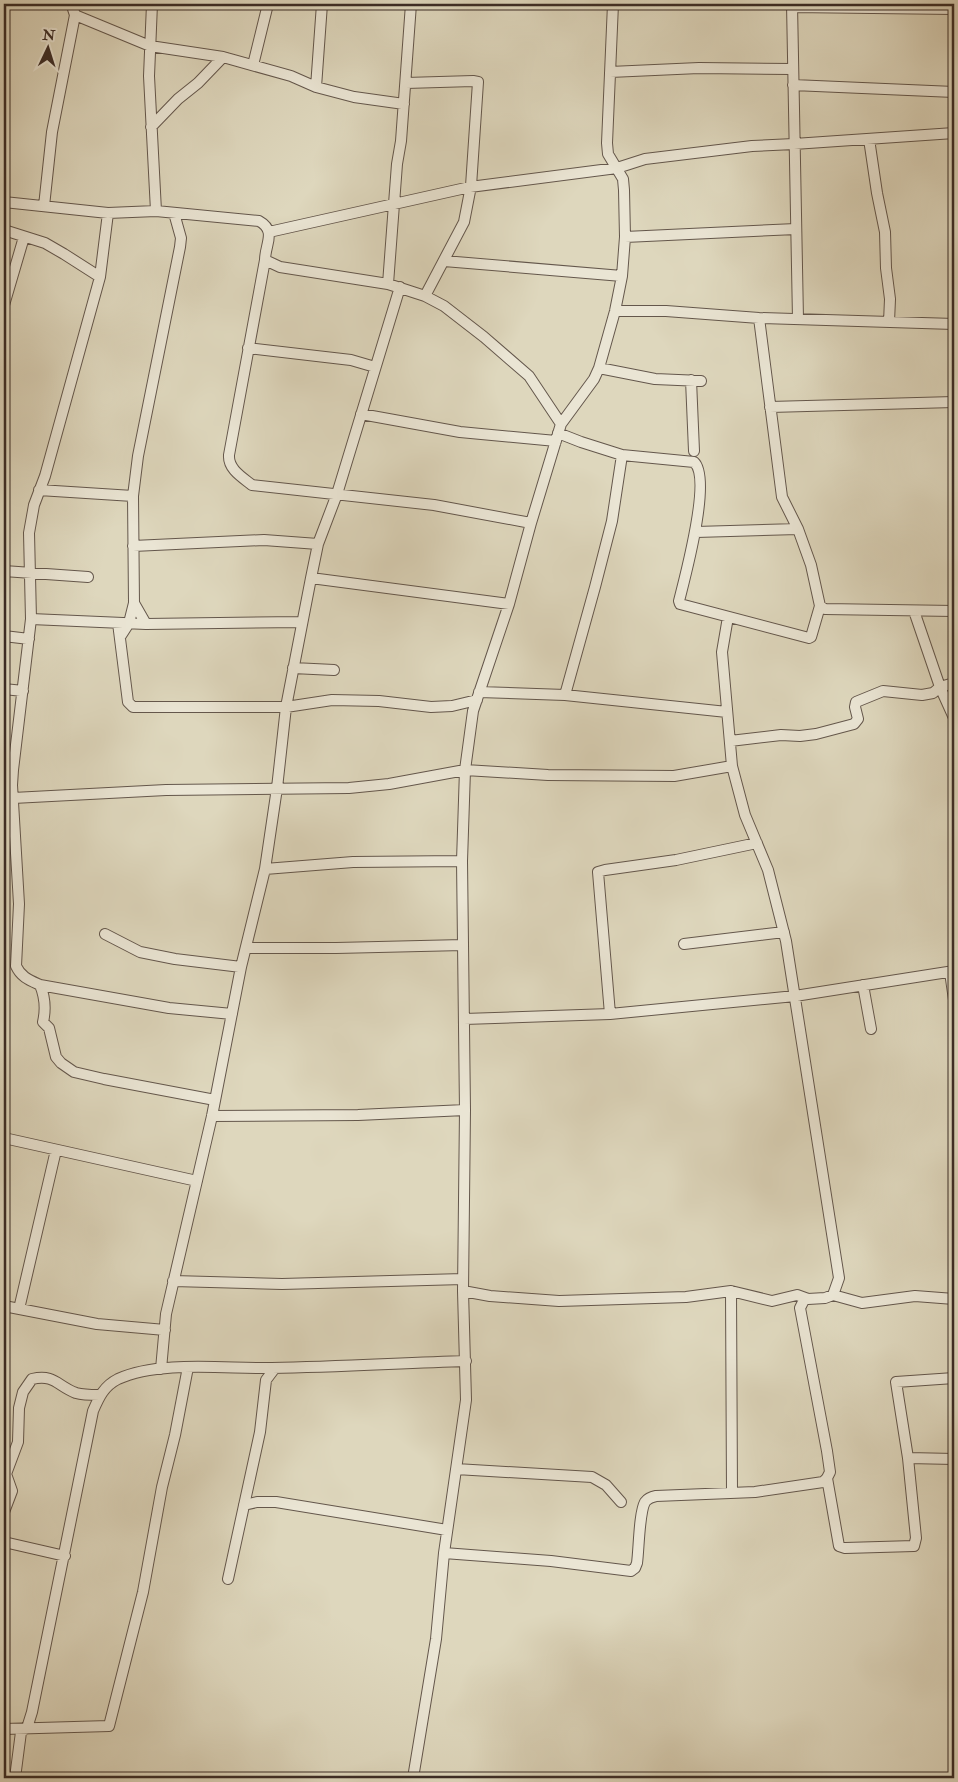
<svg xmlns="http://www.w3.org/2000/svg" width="958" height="1782" viewBox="0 0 958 1782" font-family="'IM FELL Double Pica',serif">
	<rect width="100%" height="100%" fill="#ded7bd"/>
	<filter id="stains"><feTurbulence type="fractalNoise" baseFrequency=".004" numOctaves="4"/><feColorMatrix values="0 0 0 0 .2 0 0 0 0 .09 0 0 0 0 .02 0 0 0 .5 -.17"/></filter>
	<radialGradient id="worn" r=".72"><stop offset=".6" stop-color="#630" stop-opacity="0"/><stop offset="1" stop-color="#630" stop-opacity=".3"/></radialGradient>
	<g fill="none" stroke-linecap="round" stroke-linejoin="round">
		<g stroke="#64574c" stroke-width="12">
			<path id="minor" d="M 152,4 L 149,76 L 156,211
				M 792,4 L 798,319
				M 792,7 L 954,9
				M 75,15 L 150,46 L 223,57 L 291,76 L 316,87 L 354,97 L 404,104
				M 253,65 L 268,4
				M 610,72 L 699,68 L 792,69
				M 406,83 L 473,81 L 478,82 L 471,186 L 464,222 L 425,296
				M 793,85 L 954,92
				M 316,87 L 322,4
				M 151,127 L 178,99 L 198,83 L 223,57
				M 869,139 L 877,193 L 885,232 L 886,268 L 890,299 L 889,322
				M 4,202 L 108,213 L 156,211 L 259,221 C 277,231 265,244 265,260 L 280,267 L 388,284 L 425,296 L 444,306 L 484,337 L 529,376 L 561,424
				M 44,206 L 52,132 L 75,15 L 73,9 L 75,4
				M 108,213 L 100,277 L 45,476 L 34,505 L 29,533 L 31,619 L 13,770 L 12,785 L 19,904 L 16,966 C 21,977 29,980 40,985 C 45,997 46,1009 43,1022 L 49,1028 L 56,1057 L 61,1063 L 74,1072 L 104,1079 L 215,1100
				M 4,230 L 45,243 L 64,254 L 100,277
				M 269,232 L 470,187 L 617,168 L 645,159 L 752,146 L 794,144 L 954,133
				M 625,237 L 796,229
				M 265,260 L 229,455 C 228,469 242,477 252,485 L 434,505 L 531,523
				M 444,261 L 622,276
				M 388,284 L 397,164 L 401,141 L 411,4
				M 4,305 L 24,237
				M 615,311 L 666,311 L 759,318 L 954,324
				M 248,348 L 351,360 L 375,367
				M 599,368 L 655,379 L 701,381
				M 691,380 L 694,451
				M 770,407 L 954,402
				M 361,414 L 460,432 L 556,441
				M 558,433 L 581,442 L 622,455 L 694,462 C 712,478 685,577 679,601 L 680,604 L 809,638 L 811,637 L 820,606 L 811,565 L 798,529 L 782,497 L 759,318
				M 39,490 L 133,496
				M 696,532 L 798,529
				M 133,546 L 264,540 L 318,544
				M 4,571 L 88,577
				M 311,578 L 509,604
				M 134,603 L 146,624
				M 820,606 L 825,609 L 954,611
				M 914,611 L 940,687 L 954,718
				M 31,619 L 146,624 L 301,622
				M 118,623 L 128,702 L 133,707 L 286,707 L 332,700 L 379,701 L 431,707 L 452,706 L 477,700
				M 4,636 L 29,639
				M 120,637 L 129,623 L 134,603 L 133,496 L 138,456 L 180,247 L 181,238 L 174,213
				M 293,668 L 334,670
				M 4,689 L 23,691
				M 479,692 L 565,695 L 727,712
				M 565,695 L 595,587 L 612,521 L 622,455
				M 730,741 L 781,735 L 800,736 L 816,734 L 854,724 L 858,719 L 855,707 L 856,702 L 883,691 L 922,695 L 933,693 L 940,687 L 954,683
				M 13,798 L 166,790 L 349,788 L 389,784 L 465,770 L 548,775 L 674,776 L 732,766
				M 265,869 L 353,862 L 462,861
				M 105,934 L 140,952 L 175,959 L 241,967
				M 684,944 L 784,932
				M 246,948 L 336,948 L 463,945
				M 950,972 L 954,1000
				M 40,985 L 169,1008 L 232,1014
				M 863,985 L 871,1029
				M 610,1014 L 598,872 L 605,870 L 676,860 L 757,843
				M 464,1019 L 610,1014 L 795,996 L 954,971
				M 212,1116 L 358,1115 L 465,1110
				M 4,1138 L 197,1181
				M 173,1281 L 282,1284 L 463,1279
				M 463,1291 L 490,1296 L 559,1301 L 686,1297 L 731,1291 L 772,1301 L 797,1295 L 808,1299 L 825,1298 L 833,1295 L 839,1278 L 786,941 L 768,870 L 745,815 L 732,766 L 722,652 L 728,617
				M 731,1291 L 732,1493
				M 833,1295 L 862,1303 L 915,1296 L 954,1299
				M 808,1299 L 804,1300 L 800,1308 L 827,1451 L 830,1472 L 827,1478 L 839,1546 L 845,1548 L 914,1546 L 916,1538 L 908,1458 L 896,1382 L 954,1378
				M 4,1306 L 97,1324 L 165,1330
				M 19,1309 L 56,1150
				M 161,1369 L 166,1314 L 212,1116 L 241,967 L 265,869 L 277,788 L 286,707 L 311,578 L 318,544 L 337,494 L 400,287
				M 908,1458 L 954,1459
				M 456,1469 L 592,1477 L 606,1485 L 621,1502
				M 244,1505 L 257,1502 L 276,1502 L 447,1530
				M 4,1512 L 12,1491 L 6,1474 L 18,1442 L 19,1408 L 23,1392 L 32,1379 C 55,1374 57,1386 76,1393 C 83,1395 91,1395 99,1395
				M 4,1542 L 65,1556
				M 444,1553 L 551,1561 L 631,1571 L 635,1568 L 637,1563 C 639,1549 639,1513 645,1502 C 648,1498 651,1497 656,1496 L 755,1492 L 823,1482 L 827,1478
				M 228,1579 L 260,1432 L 266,1380 L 275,1368
				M 4,1729 L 109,1726 L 143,1592 L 162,1487 L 175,1435 L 188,1367
				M 15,1778 L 21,1732 L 27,1728 L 32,1712 L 93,1411 C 99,1397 104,1386 118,1379 C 159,1360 227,1369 272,1368 C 337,1367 401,1363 466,1361
				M 413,1778 L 436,1639 L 444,1553 L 466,1400 L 463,1291 L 465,1110 L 462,861 L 465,770 L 473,711 L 509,604 L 531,523 L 561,424 L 594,379 L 599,368 L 615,311 L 622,276 L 625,237 L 624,190 L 623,179 L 608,154 L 607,143 L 613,4"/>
		</g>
		<use href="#minor" stroke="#eae5d4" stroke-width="10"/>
	</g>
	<rect width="958" height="1782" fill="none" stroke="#ded7bd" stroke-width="20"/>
	<rect x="5" y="5" width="948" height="1772" fill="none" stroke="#3b2c26" stroke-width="2.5"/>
	<rect x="10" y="10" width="938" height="1762" fill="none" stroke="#3b2c26"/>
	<g transform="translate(48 48) rotate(4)" stroke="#eae5d4" stroke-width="4" paint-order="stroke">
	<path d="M0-4L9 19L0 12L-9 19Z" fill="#3b2c26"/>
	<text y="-8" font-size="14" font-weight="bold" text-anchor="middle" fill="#3b2c26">N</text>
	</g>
	<rect width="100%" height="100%" filter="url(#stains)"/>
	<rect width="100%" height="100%" fill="url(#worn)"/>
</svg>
